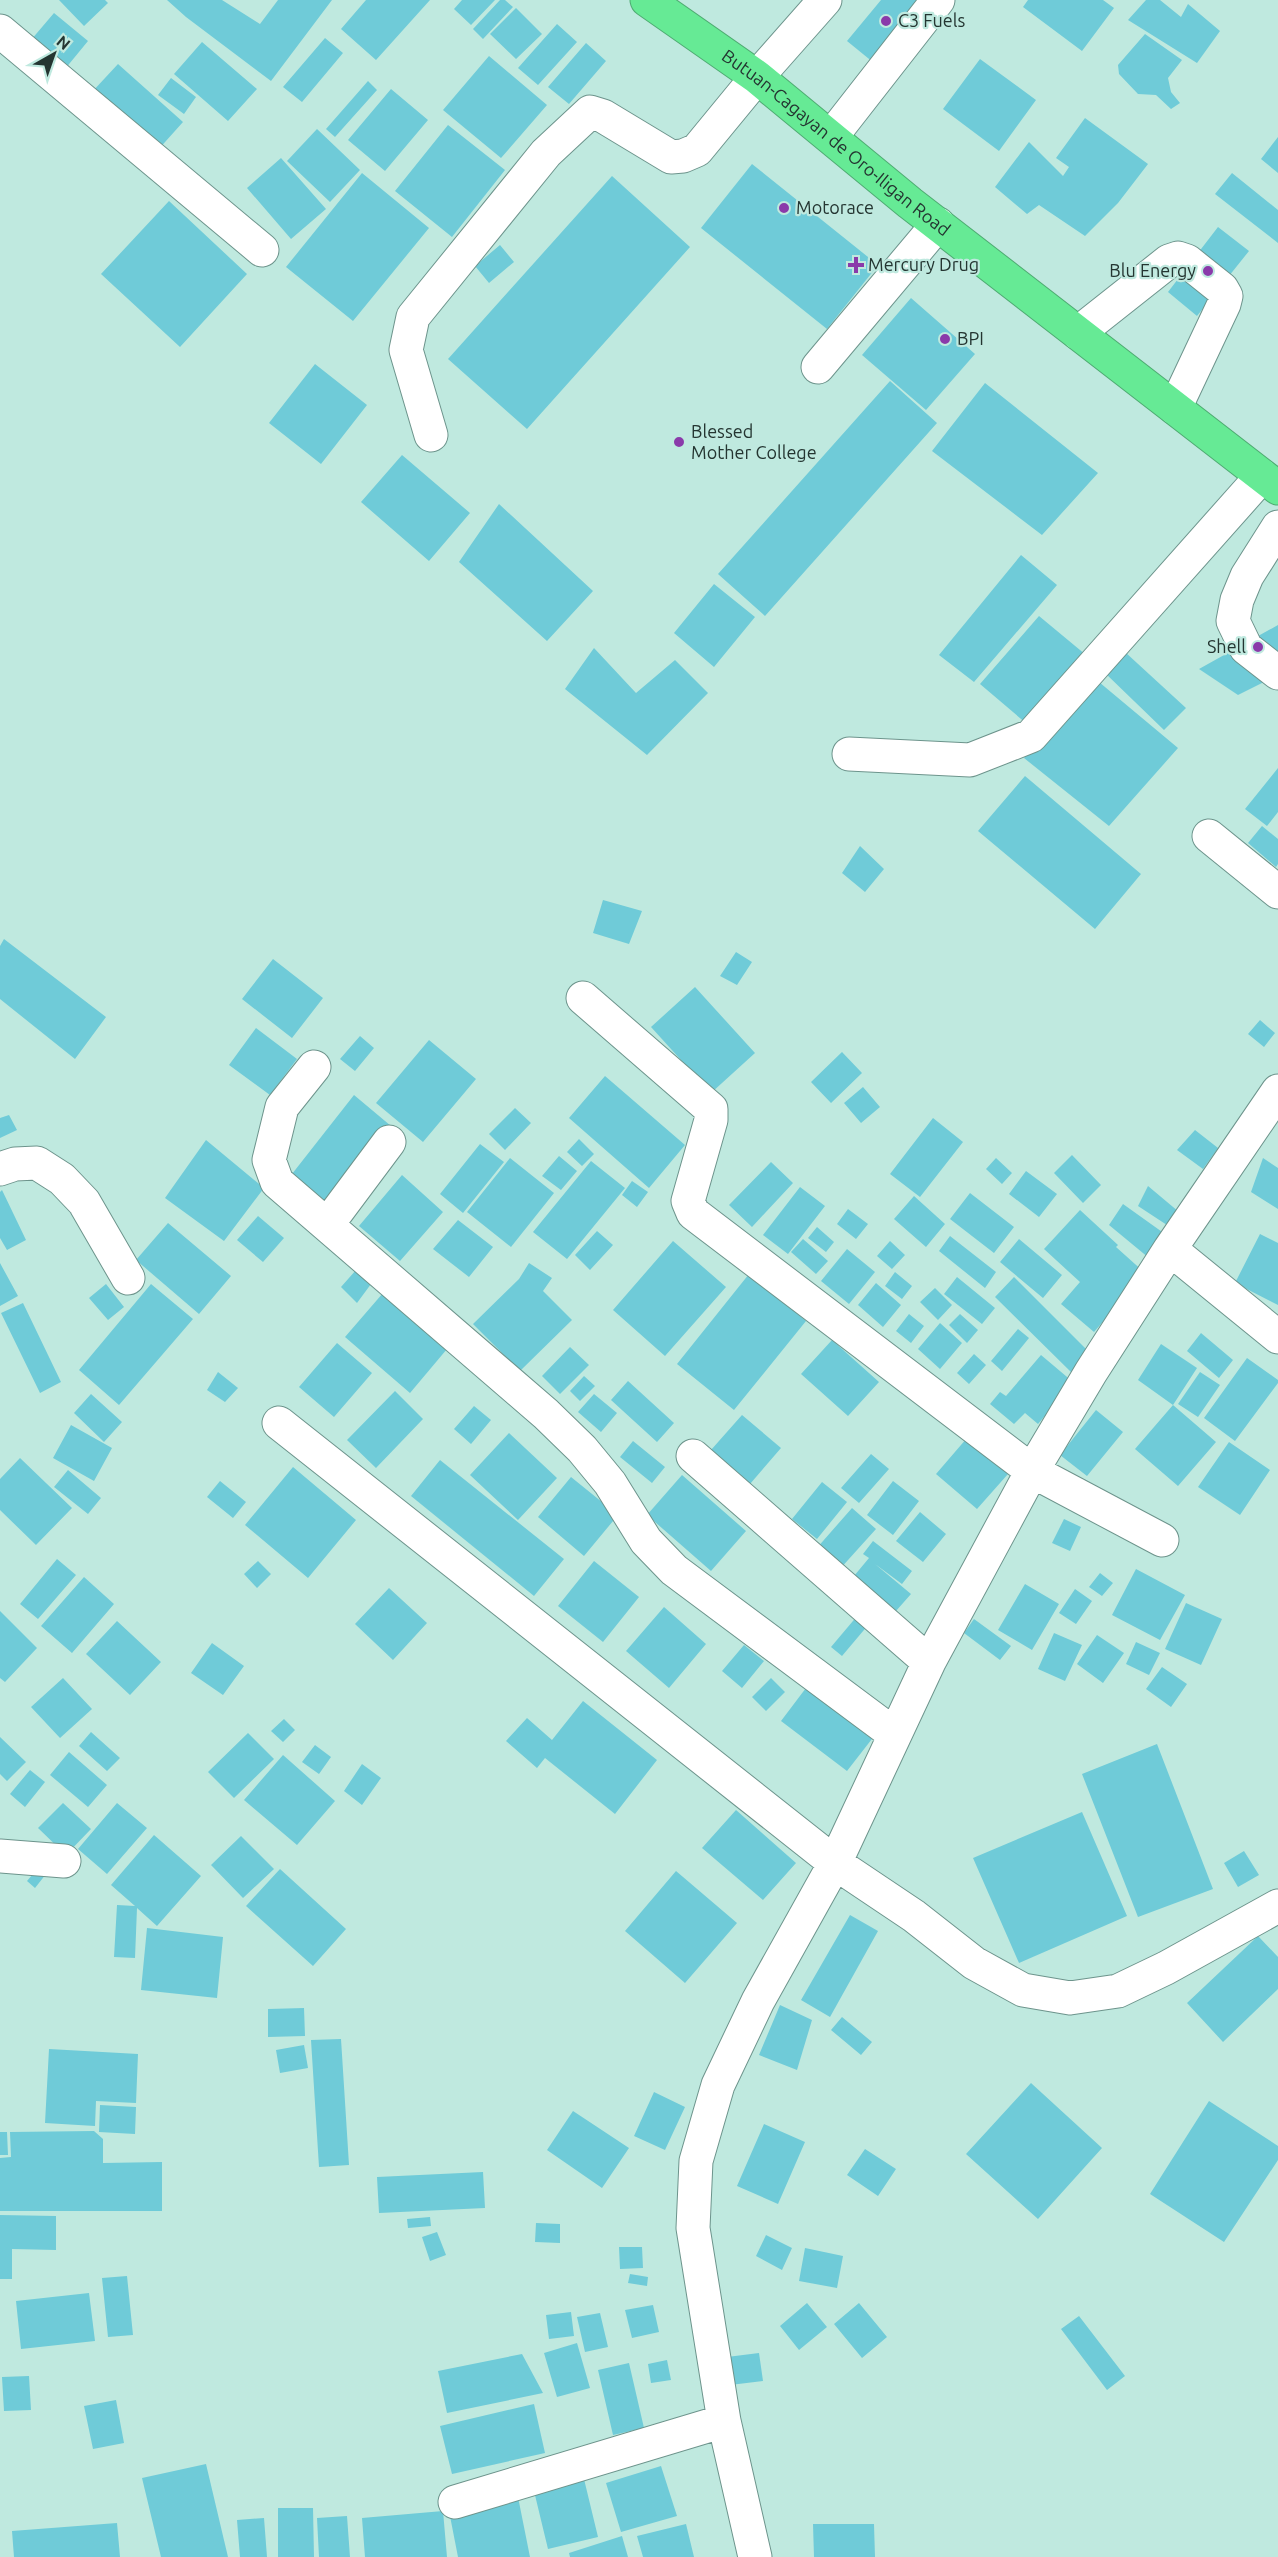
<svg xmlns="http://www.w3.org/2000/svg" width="1278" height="2557" viewBox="0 0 1278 2557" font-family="Ubuntu,sans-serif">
	<rect width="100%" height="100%" fill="#bfe9df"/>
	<path fill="#6fcbd8" d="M 59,0 L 105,0 L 108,3 L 84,26 Z
		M 167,0 L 222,0 L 260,24 L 278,0 L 332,0 L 271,81 L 186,17 Z
		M 366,0 L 430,0 L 376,60 L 341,29 Z
		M 462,0 L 495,0 L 471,25 L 454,9 Z
		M 500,0 L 505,0 L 513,7 L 483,39 L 473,29 Z
		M 881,0 L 925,0 L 874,63 L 847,41 Z
		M 1028,0 L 1103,0 L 1114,8 L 1082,51 L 1023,7 Z
		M 1146,0 L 1160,0 L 1181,17 L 1188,4 L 1220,31 L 1197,63 L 1128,20 Z
		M 516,8 L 542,34 L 516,59 L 490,34 Z
		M 54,13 L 88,41 L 65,69 L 31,40 Z
		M 557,24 L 577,42 L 538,85 L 518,68 Z
		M 1145,34 L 1182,60 L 1168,78 L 1171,92 L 1180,103 L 1171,109 L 1156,95 L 1138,94 L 1119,74 L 1118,65 Z
		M 325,38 L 343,53 L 302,102 L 283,87 Z
		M 202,42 L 257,89 L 228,121 L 174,74 Z
		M 586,43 L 606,61 L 569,104 L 548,87 Z
		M 489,56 L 547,105 L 501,158 L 443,110 Z
		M 980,59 L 1036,100 L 999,151 L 943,109 Z
		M 118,64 L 183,122 L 157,151 L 92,92 Z
		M 171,78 L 196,97 L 184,114 L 158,95 Z
		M 368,81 L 377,90 L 335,137 L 326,129 Z
		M 391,89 L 428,120 L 385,171 L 348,140 Z
		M 1085,118 L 1148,164 L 1118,203 L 1085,236 L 1039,205 L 1027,214 L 995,187 L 1029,142 L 1063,176 L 1069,167 L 1056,158 Z
		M 448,125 L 505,170 L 452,237 L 395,191 Z
		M 317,129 L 360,170 L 330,202 L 287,161 Z
		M 1278,137 L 1278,173 L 1261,159 Z
		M 281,158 L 326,209 L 291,239 L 247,188 Z
		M 752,164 L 878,265 L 827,329 L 701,228 Z
		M 362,173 L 429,228 L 353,321 L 286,267 Z
		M 1232,173 L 1278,210 L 1278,243 L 1215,194 Z
		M 612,176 L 690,247 L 527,429 L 448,359 Z
		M 169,201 L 247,274 L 180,347 L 101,274 Z
		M 1218,227 L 1249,251 L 1197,316 L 1168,292 Z
		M 500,245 L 514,262 L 489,283 L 475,266 Z
		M 911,298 L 975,354 L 926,410 L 862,355 Z
		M 315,364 L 367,405 L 321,464 L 269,423 Z
		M 890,381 L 937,423 L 765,616 L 718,574 Z
		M 985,383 L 1098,473 L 1042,535 L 932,451 Z
		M 402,455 L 470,513 L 429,561 L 361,502 Z
		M 499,504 L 593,591 L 547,641 L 459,562 Z
		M 1021,555 L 1057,585 L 974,682 L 939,655 Z
		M 714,584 L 755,617 L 714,667 L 674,633 Z
		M 1039,616 L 1086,655 L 1027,724 L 980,684 Z
		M 1278,625 L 1278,675 L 1238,695 L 1199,669 Z
		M 594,648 L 636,693 L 675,660 L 708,693 L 647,755 L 565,689 Z
		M 1125,652 L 1186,708 L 1164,730 L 1104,672 Z
		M 1093,677 L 1178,748 L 1109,826 L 1024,758 Z
		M 1278,768 L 1278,812 L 1267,826 L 1245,809 Z
		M 1025,776 L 1141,874 L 1095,929 L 978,831 Z
		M 1262,826 L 1278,839 L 1278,864 L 1276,867 L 1248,843 Z
		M 860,846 L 884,869 L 865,892 L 842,873 Z
		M 603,900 L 642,911 L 629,944 L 593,933 Z
		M 4,939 L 106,1017 L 75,1059 L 0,999 L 0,946 Z
		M 736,952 L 752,962 L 737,985 L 720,976 Z
		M 273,959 L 323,998 L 292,1038 L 242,999 Z
		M 695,987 L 755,1053 L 711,1093 L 651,1027 Z
		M 1260,1020 L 1275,1033 L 1264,1047 L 1248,1034 Z
		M 256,1028 L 297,1059 L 270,1095 L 229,1065 Z
		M 360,1036 L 374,1048 L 355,1071 L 340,1059 Z
		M 429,1040 L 476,1079 L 423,1142 L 376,1103 Z
		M 842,1052 L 862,1073 L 831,1103 L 811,1082 Z
		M 605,1076 L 685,1145 L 649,1188 L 569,1118 Z
		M 863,1087 L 880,1107 L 861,1123 L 844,1103 Z
		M 354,1095 L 391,1126 L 330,1210 L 292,1174 Z
		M 515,1108 L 531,1123 L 505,1150 L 489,1134 Z
		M 9,1115 L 17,1130 L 0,1138 L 0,1118 Z
		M 933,1118 L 963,1142 L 920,1197 L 890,1174 Z
		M 1195,1130 L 1218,1148 L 1203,1169 L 1177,1150 Z
		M 579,1139 L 594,1154 L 582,1166 L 567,1152 Z
		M 206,1140 L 264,1188 L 224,1241 L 165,1198 Z
		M 480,1144 L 504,1162 L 463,1213 L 440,1194 Z
		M 1072,1155 L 1101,1185 L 1083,1203 L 1054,1173 Z
		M 559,1156 L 577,1171 L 561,1190 L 542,1176 Z
		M 510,1158 L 554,1193 L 511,1247 L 467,1212 Z
		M 996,1158 L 1012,1173 L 1002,1184 L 986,1169 Z
		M 1263,1158 L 1278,1168 L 1278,1209 L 1251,1192 Z
		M 591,1161 L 625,1188 L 567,1259 L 533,1232 Z
		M 771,1162 L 793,1183 L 752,1227 L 729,1205 Z
		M 1026,1171 L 1057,1194 L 1039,1217 L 1009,1194 Z
		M 402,1175 L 443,1212 L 400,1261 L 359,1226 Z
		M 632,1181 L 648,1192 L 637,1207 L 622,1195 Z
		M 1148,1186 L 1179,1212 L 1170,1227 L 1138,1206 Z
		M 800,1187 L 825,1206 L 788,1254 L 763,1235 Z
		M 2,1190 L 26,1240 L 7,1250 L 0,1238 L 0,1192 Z
		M 970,1193 L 1014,1227 L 994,1253 L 950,1219 Z
		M 914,1196 L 945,1224 L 926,1247 L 894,1219 Z
		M 1123,1204 L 1165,1234 L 1149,1258 L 1109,1225 Z
		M 848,1209 L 868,1224 L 856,1239 L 837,1224 Z
		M 1080,1210 L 1118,1245 L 1116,1247 L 1145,1273 L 1094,1332 L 1061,1304 L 1080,1282 L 1044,1249 Z
		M 258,1216 L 284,1238 L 263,1262 L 237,1240 Z
		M 458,1220 L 493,1247 L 469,1277 L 433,1249 Z
		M 168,1223 L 231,1276 L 199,1314 L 136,1260 Z
		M 817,1227 L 834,1242 L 826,1252 L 808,1238 Z
		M 597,1231 L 613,1245 L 590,1270 L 575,1255 Z
		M 1260,1234 L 1278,1243 L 1278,1305 L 1235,1283 Z
		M 950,1236 L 996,1272 L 985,1288 L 939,1251 Z
		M 803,1239 L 828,1261 L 816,1274 L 791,1252 Z
		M 1019,1239 L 1062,1275 L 1043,1298 L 1000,1262 Z
		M 673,1241 L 726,1287 L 665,1356 L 613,1310 Z
		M 890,1241 L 905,1255 L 892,1269 L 877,1256 Z
		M 847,1249 L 875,1272 L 849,1304 L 821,1281 Z
		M 0,1263 L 18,1296 L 0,1306 Z
		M 529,1263 L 552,1278 L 543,1291 L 572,1320 L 520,1371 L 473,1324 L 519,1279 Z
		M 356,1270 L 371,1284 L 357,1303 L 341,1287 Z
		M 895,1272 L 912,1286 L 902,1299 L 885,1286 Z
		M 749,1274 L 806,1321 L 734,1410 L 677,1364 Z
		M 957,1277 L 995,1308 L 982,1324 L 944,1294 Z
		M 1014,1277 L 1091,1354 L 1072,1373 L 995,1297 Z
		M 876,1283 L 901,1305 L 883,1327 L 858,1305 Z
		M 106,1284 L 124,1307 L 108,1320 L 89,1298 Z
		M 151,1284 L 193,1319 L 119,1405 L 79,1370 Z
		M 935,1288 L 952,1305 L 938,1320 L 920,1302 Z
		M 383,1293 L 447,1349 L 410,1393 L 345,1337 Z
		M 23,1303 L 61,1382 L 40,1393 L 1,1313 Z
		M 909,1314 L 924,1326 L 911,1343 L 896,1331 Z
		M 960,1314 L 978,1330 L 967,1343 L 949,1325 Z
		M 940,1323 L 962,1343 L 940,1369 L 918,1349 Z
		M 1018,1329 L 1029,1338 L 1002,1371 L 991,1361 Z
		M 1201,1333 L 1233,1360 L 1219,1378 L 1187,1351 Z
		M 832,1340 L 879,1382 L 848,1416 L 801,1374 Z
		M 337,1343 L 372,1373 L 334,1417 L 299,1387 Z
		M 1161,1344 L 1197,1368 L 1173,1405 L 1216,1442 L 1178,1486 L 1135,1449 L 1173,1405 L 1138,1380 Z
		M 570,1347 L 589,1365 L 560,1394 L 542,1376 Z
		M 974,1354 L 986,1365 L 969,1384 L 957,1373 Z
		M 1041,1355 L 1073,1382 L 1038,1424 L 1025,1413 L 1014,1424 L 990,1404 L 1000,1392 L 1006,1396 Z
		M 1247,1358 L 1278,1380 L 1278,1383 L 1235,1441 L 1204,1418 Z
		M 218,1372 L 238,1388 L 225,1402 L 207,1390 Z
		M 1200,1372 L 1220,1385 L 1198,1417 L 1178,1404 Z
		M 584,1376 L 595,1386 L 580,1401 L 570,1391 Z
		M 628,1381 L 674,1423 L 657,1442 L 611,1400 Z
		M 395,1391 L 423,1419 L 376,1468 L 347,1440 Z
		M 91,1394 L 122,1422 L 104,1442 L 74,1413 Z
		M 594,1394 L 617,1413 L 601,1432 L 578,1412 Z
		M 474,1406 L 491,1420 L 471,1444 L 454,1429 Z
		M 1096,1410 L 1123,1432 L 1087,1476 L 1060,1455 Z
		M 742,1415 L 781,1448 L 750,1484 L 711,1450 Z
		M 71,1425 L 112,1448 L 94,1481 L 53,1458 Z
		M 509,1433 L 557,1478 L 518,1520 L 470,1475 Z
		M 967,1438 L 1008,1474 L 977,1509 L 936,1474 Z
		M 633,1441 L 665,1467 L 652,1483 L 620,1457 Z
		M 1229,1442 L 1270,1470 L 1240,1515 L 1198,1487 Z
		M 871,1454 L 889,1469 L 859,1503 L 841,1488 Z
		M 20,1458 L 72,1508 L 36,1545 L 0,1510 L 0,1479 Z
		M 440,1460 L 564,1559 L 534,1596 L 411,1496 Z
		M 293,1467 L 356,1520 L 308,1578 L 245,1525 Z
		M 68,1470 L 101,1498 L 88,1514 L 54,1487 Z
		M 682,1475 L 746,1531 L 711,1571 L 647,1515 Z
		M 571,1477 L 618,1515 L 584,1556 L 538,1517 Z
		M 220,1481 L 246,1502 L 233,1518 L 207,1497 Z
		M 893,1481 L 919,1501 L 893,1535 L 867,1515 Z
		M 822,1482 L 847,1502 L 817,1539 L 792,1519 Z
		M 852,1508 L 876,1529 L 839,1570 L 816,1549 Z
		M 920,1512 L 946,1534 L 923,1562 L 896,1541 Z
		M 1064,1519 L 1081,1527 L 1070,1551 L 1052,1543 Z
		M 873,1541 L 912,1571 L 902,1584 L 875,1564 L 911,1594 L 896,1611 L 854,1576 L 869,1558 L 863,1554 Z
		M 57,1559 L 76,1575 L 38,1619 L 20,1604 Z
		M 258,1561 L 271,1574 L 257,1588 L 244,1574 Z
		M 594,1561 L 639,1597 L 603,1642 L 558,1606 Z
		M 1136,1569 L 1185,1595 L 1160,1640 L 1112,1615 Z
		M 1100,1573 L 1113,1583 L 1102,1596 L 1089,1587 Z
		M 84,1577 L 114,1604 L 72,1653 L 41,1626 Z
		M 1025,1584 L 1059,1604 L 1032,1650 L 998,1630 Z
		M 389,1588 L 427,1623 L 393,1660 L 355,1624 Z
		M 1075,1589 L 1092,1601 L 1076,1624 L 1059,1613 Z
		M 1186,1603 L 1222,1619 L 1201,1665 L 1165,1649 Z
		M 664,1607 L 706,1644 L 669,1688 L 626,1651 Z
		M 0,1611 L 37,1648 L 5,1682 L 0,1678 Z
		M 858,1615 L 869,1624 L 842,1656 L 831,1647 Z
		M 974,1619 L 1011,1646 L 1000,1660 L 964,1633 Z
		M 117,1621 L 161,1662 L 130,1695 L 86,1654 Z
		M 1054,1633 L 1082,1645 L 1065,1681 L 1038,1669 Z
		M 1097,1635 L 1124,1653 L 1103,1683 L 1077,1664 Z
		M 1136,1642 L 1160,1653 L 1149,1675 L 1126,1664 Z
		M 212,1643 L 244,1666 L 223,1695 L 191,1673 Z
		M 744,1645 L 764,1661 L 742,1688 L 722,1671 Z
		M 1162,1667 L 1187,1684 L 1171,1707 L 1146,1689 Z
		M 63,1678 L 92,1709 L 60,1738 L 31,1707 Z
		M 771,1678 L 785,1692 L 766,1711 L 752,1697 Z
		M 809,1684 L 875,1735 L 847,1771 L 781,1721 Z
		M 583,1701 L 657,1760 L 615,1814 L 545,1758 L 537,1768 L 506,1741 L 527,1718 L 552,1740 Z
		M 284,1719 L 295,1730 L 283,1742 L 271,1731 Z
		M 91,1732 L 120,1758 L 107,1771 L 79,1746 Z
		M 248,1733 L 274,1759 L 234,1798 L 208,1772 Z
		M 0,1737 L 26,1762 L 7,1781 L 0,1774 Z
		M 1157,1744 L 1213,1889 L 1138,1917 L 1082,1774 Z
		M 315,1745 L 331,1757 L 319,1774 L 302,1762 Z
		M 69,1752 L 107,1785 L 88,1807 L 50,1775 Z
		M 283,1755 L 335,1801 L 297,1845 L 244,1800 Z
		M 362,1764 L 381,1778 L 362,1805 L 344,1791 Z
		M 30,1770 L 45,1782 L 25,1807 L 10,1794 Z
		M 63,1803 L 91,1829 L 66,1855 L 38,1828 Z
		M 117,1803 L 147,1828 L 107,1874 L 78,1849 Z
		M 736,1810 L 796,1863 L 763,1900 L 702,1848 Z
		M 1082,1812 L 1127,1916 L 1019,1963 L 973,1858 Z
		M 154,1835 L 201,1876 L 157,1926 L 137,1908 L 135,1958 L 114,1957 L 117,1905 L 135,1906 L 111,1885 Z
		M 241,1836 L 274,1869 L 243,1898 L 211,1865 Z
		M 1244,1851 L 1259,1875 L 1238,1887 L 1224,1863 Z
		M 38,1868 L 46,1874 L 35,1888 L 27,1881 Z
		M 280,1869 L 346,1929 L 313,1966 L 246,1906 Z
		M 676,1871 L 737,1923 L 685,1983 L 625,1931 Z
		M 850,1915 L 878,1931 L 830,2017 L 801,2000 Z
		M 147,1928 L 223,1937 L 217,1998 L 141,1990 Z
		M 1258,1936 L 1278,1957 L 1278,1989 L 1223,2042 L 1187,2003 Z
		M 780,2005 L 812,2020 L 797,2070 L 759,2055 Z
		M 304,2008 L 305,2036 L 268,2037 L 268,2009 Z
		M 842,2017 L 872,2042 L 861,2055 L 831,2030 Z
		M 341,2039 L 349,2165 L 319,2167 L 311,2040 Z
		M 304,2045 L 308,2068 L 280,2073 L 276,2050 Z
		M 49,2049 L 138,2054 L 136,2103 L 96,2101 L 95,2126 L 45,2123 Z
		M 1031,2083 L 1102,2148 L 1038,2219 L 966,2154 Z
		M 654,2092 L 685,2107 L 665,2150 L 634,2136 Z
		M 1209,2101 L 1278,2146 L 1278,2160 L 1224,2242 L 1150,2194 Z
		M 100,2105 L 136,2107 L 135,2134 L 99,2132 Z
		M 573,2111 L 629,2148 L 602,2188 L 547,2150 Z
		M 764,2124 L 805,2142 L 778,2204 L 737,2186 Z
		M 94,2131 L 103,2139 L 103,2163 L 162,2162 L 162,2211 L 0,2211 L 0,2158 L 11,2157 L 10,2132 Z
		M 0,2132 L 7,2132 L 8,2155 L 0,2155 Z
		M 865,2149 L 896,2169 L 878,2196 L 847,2175 Z
		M 483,2172 L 485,2208 L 379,2213 L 377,2177 Z
		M 0,2215 L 56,2216 L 56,2250 L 12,2249 L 12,2279 L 0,2279 Z
		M 430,2217 L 431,2226 L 408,2228 L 407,2219 Z
		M 536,2223 L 560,2224 L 560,2243 L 535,2242 Z
		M 437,2232 L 446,2255 L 430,2261 L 422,2237 Z
		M 766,2235 L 792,2248 L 782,2270 L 756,2256 Z
		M 619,2247 L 642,2247 L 643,2268 L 620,2269 Z
		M 805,2248 L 843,2256 L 837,2288 L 799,2281 Z
		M 630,2274 L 648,2277 L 647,2286 L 628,2283 Z
		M 127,2276 L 133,2335 L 108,2337 L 102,2278 Z
		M 89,2293 L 95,2341 L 21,2349 L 16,2301 Z
		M 807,2303 L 827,2327 L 799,2350 L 780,2326 Z
		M 859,2303 L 887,2337 L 862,2358 L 834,2324 Z
		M 653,2305 L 659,2332 L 632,2338 L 625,2310 Z
		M 571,2312 L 574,2336 L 549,2339 L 546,2315 Z
		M 600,2313 L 608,2347 L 585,2352 L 577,2317 Z
		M 1079,2316 L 1125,2376 L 1107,2390 L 1061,2329 Z
		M 577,2343 L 590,2388 L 557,2397 L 544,2353 Z
		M 759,2353 L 763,2381 L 730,2385 L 727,2357 Z
		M 522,2354 L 543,2393 L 447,2413 L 438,2371 Z
		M 667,2360 L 671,2380 L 651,2383 L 648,2364 Z
		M 629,2363 L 644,2428 L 613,2435 L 598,2370 Z
		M 29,2376 L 31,2410 L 4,2411 L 2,2377 Z
		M 116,2400 L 124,2443 L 93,2449 L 84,2406 Z
		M 534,2404 L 545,2453 L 452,2474 L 440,2426 Z
		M 206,2464 L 228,2557 L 161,2557 L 142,2478 Z
		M 661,2466 L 677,2516 L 621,2532 L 606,2483 Z
		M 584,2479 L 598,2537 L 548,2549 L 534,2491 Z
		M 518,2497 L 530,2557 L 458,2557 L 449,2511 Z
		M 278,2508 L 313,2508 L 314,2557 L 278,2557 Z
		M 443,2511 L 447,2557 L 365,2557 L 362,2518 Z
		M 347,2516 L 350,2557 L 319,2557 L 317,2518 Z
		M 264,2518 L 267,2557 L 240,2557 L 237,2520 Z
		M 117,2523 L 120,2557 L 14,2557 L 12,2531 Z
		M 686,2524 L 694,2557 L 643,2557 L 637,2536 Z
		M 813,2524 L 874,2524 L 875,2557 L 814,2557 Z
		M 622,2536 L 628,2557 L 570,2557 L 569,2553 Z"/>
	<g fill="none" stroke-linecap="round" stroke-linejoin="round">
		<g stroke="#6d948c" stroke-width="35">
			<path id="minor" d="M 0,31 L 262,250
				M 831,137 L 938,0
				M 1078,333 L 1169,261 L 1178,258 L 1187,261 L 1222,289 L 1226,296 L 1224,304 L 1175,408
				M 818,367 L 938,224
				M 431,435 L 406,350 L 413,317 L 546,153 L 590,112 L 603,116 L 671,157 L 683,156 L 697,150 L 757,77 L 825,0
				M 1278,527 L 1247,576 L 1237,600 L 1233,621 L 1246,648 L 1278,673
				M 849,754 L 970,760 L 1031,736 L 1262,476
				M 1209,836 L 1278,892
				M 583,998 L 711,1109 L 711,1120 L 688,1201 L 693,1213 L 1032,1471 L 1162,1540
				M 314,1067 L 282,1107 L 269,1160 L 277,1182 L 546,1414 L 582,1449 L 610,1483 L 646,1541 L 674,1570 L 894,1734
				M 0,1169 L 15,1164 L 37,1163 L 62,1179 L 84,1202 L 128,1278
				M 327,1225 L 389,1142
				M 1170,1249 L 1278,1337
				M 279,1423 L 835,1863 L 914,1916 L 974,1963 L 1023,1990 L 1070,1998 L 1118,1991 L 1166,1968 L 1278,1906
				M 693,1456 L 929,1662
				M 0,1856 L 64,1861
				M 455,2502 L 724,2421
				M 755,2557 L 724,2421 L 693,2228 L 696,2161 L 718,2085 L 758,2001 L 835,1863 L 929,1662 L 1032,1471 L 1091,1372 L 1170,1249 L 1278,1091"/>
		</g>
		<g stroke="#4fab72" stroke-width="35">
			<g id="highway">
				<path id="s1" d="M 647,0 L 757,77 L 910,203 L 1278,488"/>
			</g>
		</g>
		<use href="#minor" stroke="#fff" stroke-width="33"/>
		<use href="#highway" stroke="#66ea95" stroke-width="33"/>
	</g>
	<g fill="#8a3aaa" stroke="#bfe9df" stroke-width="2">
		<circle cx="886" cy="21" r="6"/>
		<circle cx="784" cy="208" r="6"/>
		<path d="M853 256h6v6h6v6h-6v6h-6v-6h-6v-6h6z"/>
		<circle cx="1208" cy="271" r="6"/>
		<circle cx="945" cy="339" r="6"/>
		<circle cx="679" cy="442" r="6"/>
		<circle cx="1258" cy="647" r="6"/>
	</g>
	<g text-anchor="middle" stroke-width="4.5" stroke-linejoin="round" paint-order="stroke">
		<g font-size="18" fill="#243531" stroke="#bfe9df" text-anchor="start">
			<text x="898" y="27">C3 Fuels</text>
			<text x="796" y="214">Motorace</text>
			<text x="868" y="271">Mercury Drug</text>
			<text x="1196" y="277" text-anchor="end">Blu Energy</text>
			<text x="957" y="345">BPI</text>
			<text x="691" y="438">Blessed<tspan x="691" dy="21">Mother College</tspan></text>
			<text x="1246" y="653" text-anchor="end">Shell</text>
		</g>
		<g font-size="18" fill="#243531" stroke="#bfe9df">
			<text dy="6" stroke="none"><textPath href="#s1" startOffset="237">Butuan-Cagayan de Oro-Iligan Road</textPath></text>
		</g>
	</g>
	<g transform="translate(54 54) rotate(40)" stroke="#bfe9df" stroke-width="4.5" paint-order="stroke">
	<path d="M0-4.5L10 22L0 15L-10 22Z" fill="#243531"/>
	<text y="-9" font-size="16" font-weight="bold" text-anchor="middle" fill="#243531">N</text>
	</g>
</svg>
